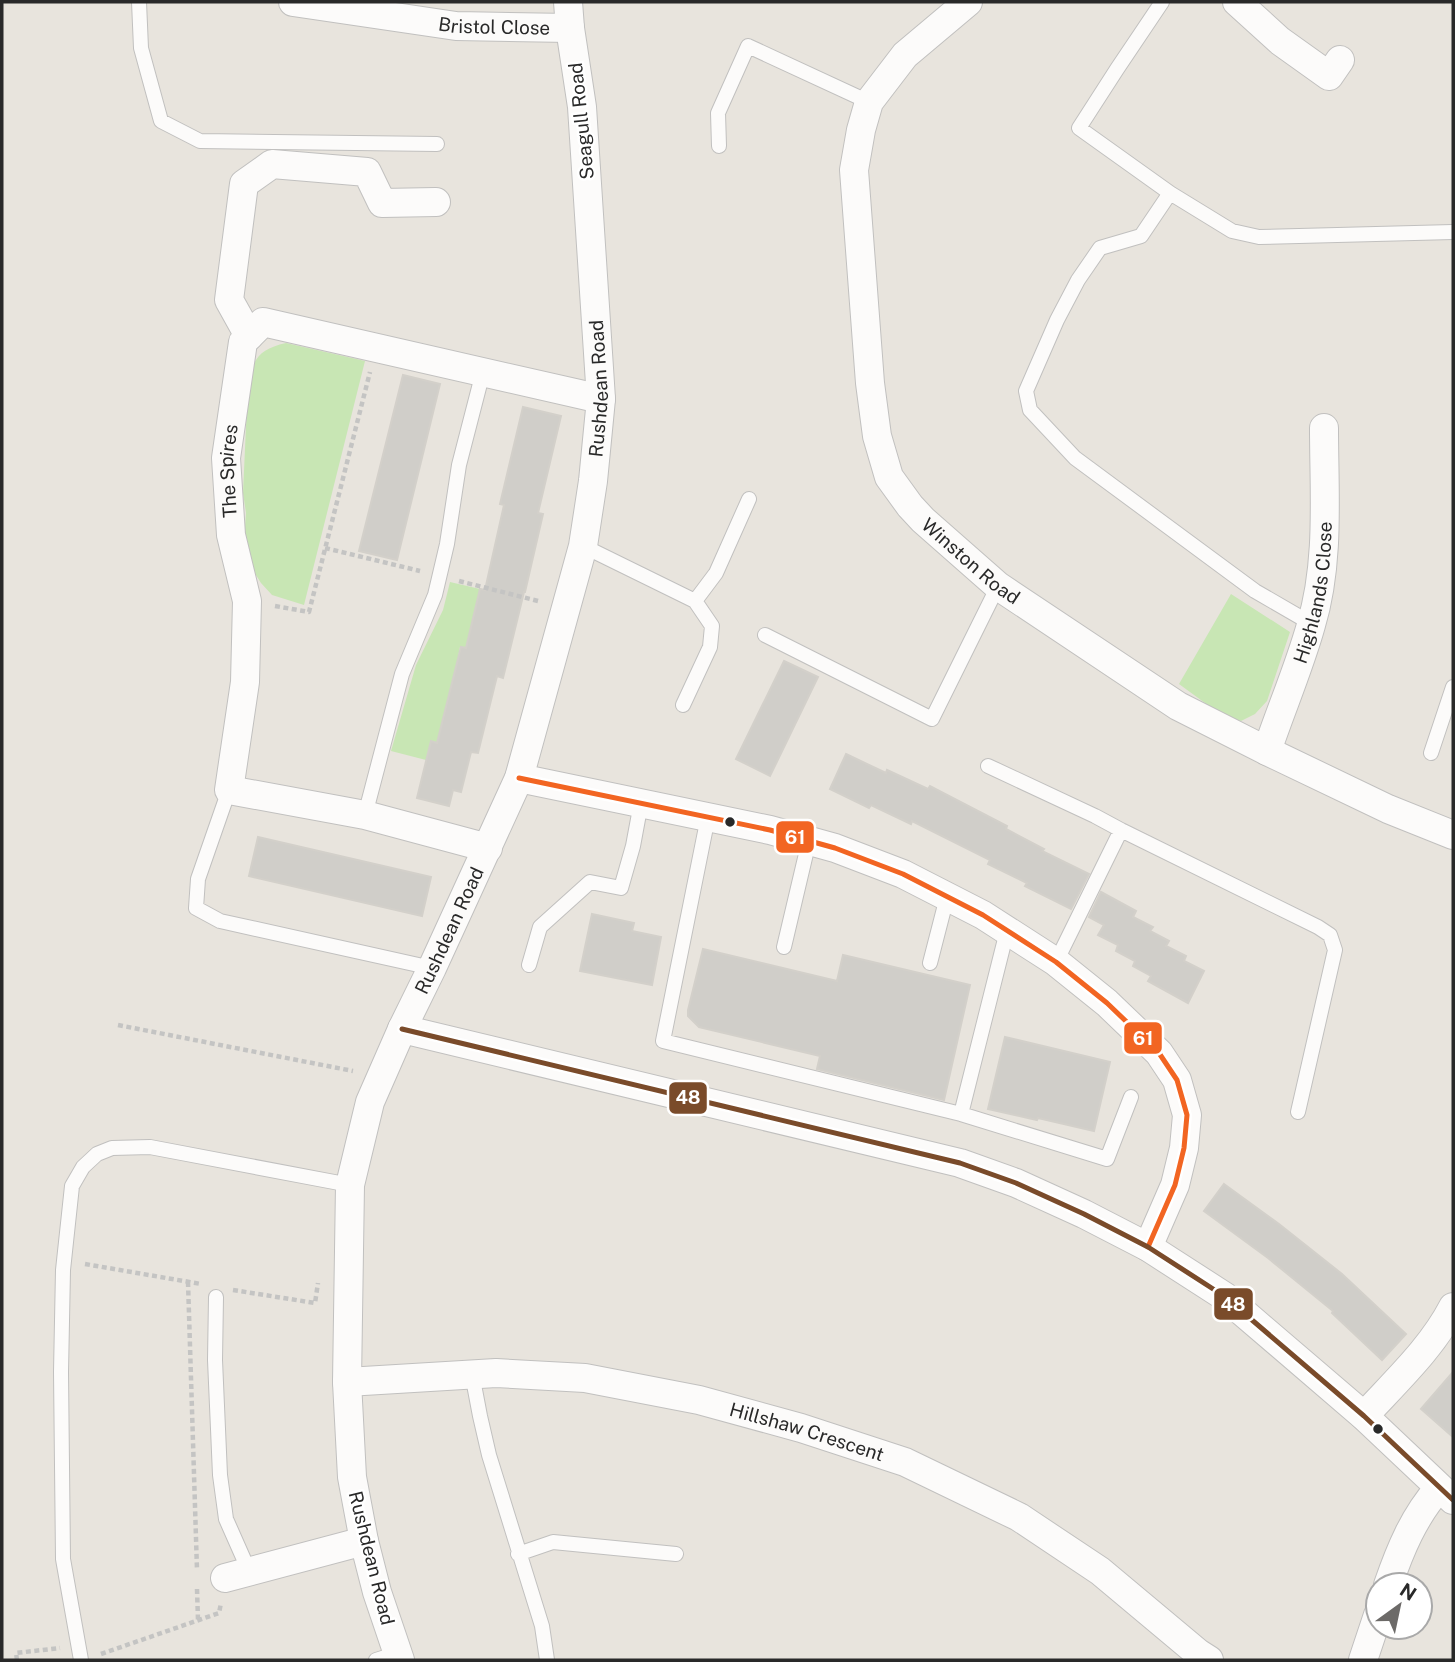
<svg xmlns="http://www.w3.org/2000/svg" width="1455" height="1662" viewBox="0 0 1455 1662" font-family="'Public Sans',sans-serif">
	<rect width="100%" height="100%" fill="#e8e4dd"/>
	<path fill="#c8e6b4" d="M 286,343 L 365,361 L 304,605 L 272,595 L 261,583 L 247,561 L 244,540 L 246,513 L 243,493 L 248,382 C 254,357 260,349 286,343 Z
		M 450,582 L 480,589 L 466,648 L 460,647 L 458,657 L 465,660 L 438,744 L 431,742 L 426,760 L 391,751 L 416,665 L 443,610 Z
		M 1231,594 L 1290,632 L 1267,701 L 1255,714 L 1241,721 L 1220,714 L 1179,684 Z"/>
	<path fill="#d0cec9" stroke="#d3d0ca" stroke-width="2" d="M 403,375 L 440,384 L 397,560 L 359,551 Z
		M 523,407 L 561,416 L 538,513 L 543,514 L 525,592 L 524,592 L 503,678 L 497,676 L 478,753 L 471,752 L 461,792 L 453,790 L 449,806 L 417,798 L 431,741 L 437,743 L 461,647 L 466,648 L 480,589 L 485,590 L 504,505 L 500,504 Z
		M 784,661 L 818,677 L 770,776 L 736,759 Z
		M 846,754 L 886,773 L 887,770 L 928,789 L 930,786 L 1007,826 L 1006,829 L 1044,849 L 1042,851 L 1089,874 L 1071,909 L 1025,886 L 1027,883 L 988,864 L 990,860 L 912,821 L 911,824 L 871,805 L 869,808 L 830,789 Z
		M 258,837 L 431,877 L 422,916 L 249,876 Z
		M 1101,892 L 1136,911 L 1133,917 L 1153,927 L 1150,931 L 1169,941 L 1166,946 L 1186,956 L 1184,961 L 1204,971 L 1188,1003 L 1148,981 L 1151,976 L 1133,966 L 1135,961 L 1116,951 L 1118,945 L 1098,935 L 1104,925 L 1089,917 Z
		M 592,914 L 634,923 L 632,931 L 661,937 L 652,985 L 580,971 Z
		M 703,949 L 837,981 L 843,955 L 970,985 L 944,1100 L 817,1069 L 820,1056 L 699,1027 L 688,1016 L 688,1010 Z
		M 1005,1037 L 1110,1062 L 1094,1131 L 1038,1118 L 1037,1120 L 988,1109 Z
		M 1224,1184 L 1279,1224 L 1342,1274 L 1406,1334 L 1382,1360 L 1332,1313 L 1333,1311 L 1268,1258 L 1204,1211 Z
		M 1453,1372 L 1453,1437 L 1421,1409 Z"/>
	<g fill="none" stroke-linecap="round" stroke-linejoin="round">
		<g stroke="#c1c0bf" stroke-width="16">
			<path id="service" d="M 139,2 L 141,48 L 161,121 L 200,141 L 437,144
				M 1162,2 L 1117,69 L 1079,128 L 1170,193 L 1141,236 L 1100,248 L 1078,280 L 1057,320 L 1026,391 L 1030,410 L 1075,458 L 1255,591 L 1312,624
				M 719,146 L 718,113 L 748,46 L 869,102
				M 1170,193 L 1232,231 L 1259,237 L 1453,232
				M 583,546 L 695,601 L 712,626 L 710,647 L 683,705
				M 695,601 L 716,573 L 749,499
				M 765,635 L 932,719 L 998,586
				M 1431,753 L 1453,687
				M 988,766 L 1095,816 L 1121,830 L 1056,962
				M 229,790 L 198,879 L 196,908 L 220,921 L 432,968
				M 365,815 L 402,674 L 435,595 L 447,544 L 459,465 L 483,372
				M 708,817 L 663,1041 L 961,1114 L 1007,931
				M 1121,830 L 1318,927 L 1330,935 L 1335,950 L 1298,1112
				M 784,947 L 809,841
				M 930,963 L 947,897
				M 529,965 L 540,927 L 590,882 L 621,888 L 633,846 L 641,803
				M 961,1114 L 1107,1159 L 1131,1097
				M 216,1297 L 215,1360 L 220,1475 L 226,1519 L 249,1571
				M 472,1374 L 480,1416 L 489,1455 L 542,1626 L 547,1660
				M 518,1554 L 553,1542 L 676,1554
				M 81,1660 L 63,1559 L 61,1372 L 63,1270 L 72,1186 L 83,1167 L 97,1154 L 112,1148 L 150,1147 L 350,1185
				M 376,1660 L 398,1653"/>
		</g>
		<g stroke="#c1c0bf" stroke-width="30">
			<g id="minor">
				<path id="s1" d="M 293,2 L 456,26 L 570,28"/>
				<path id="s2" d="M 968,2 L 905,55 L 869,102 L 861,130 L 854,170 L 870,383 L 877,436 L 889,477 L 910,506 L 923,520 L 998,586 L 1178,706 L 1267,751 L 1388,809 L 1453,835"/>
				<path d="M 1237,2 L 1280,41 L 1329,76 L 1340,60"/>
				<path d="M 249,336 L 229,300 L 244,184 L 272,164 L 367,172 L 382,203 L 436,202"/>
				<path id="s3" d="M 1267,751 C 1281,709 1299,668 1311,625 C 1330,562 1324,493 1324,428"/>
				<path d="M 519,778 L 770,830 L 835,848 L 903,874 L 983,915 L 1056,962 L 1107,1003 L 1159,1053 L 1177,1080 L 1187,1115 L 1184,1148 L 1175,1185 L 1148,1247"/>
				<path id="s4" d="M 488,848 L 365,815 L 229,790 L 245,682 L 247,601 L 231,535 L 226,458 L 243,342 L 263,322 L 601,399"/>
				<path d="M 402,1029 L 960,1163 L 1016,1183 L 1084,1214 L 1148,1247 L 1224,1296 L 1364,1416 L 1453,1500"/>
				<path id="s5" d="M 347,1382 L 496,1373 L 585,1378 L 699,1400 L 801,1428 L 905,1462 L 1019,1517 L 1100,1571 L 1198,1653 L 1209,1660"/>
				<path d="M 1364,1416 C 1395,1382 1432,1348 1453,1307"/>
				<path d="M 225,1578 L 364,1541"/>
				<path d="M 1388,1585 C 1400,1550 1414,1516 1439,1488"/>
				<path id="s6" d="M 400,1660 L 377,1592 L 364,1541 L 352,1477 L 347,1382 L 350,1185 L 370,1102 L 402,1029 L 432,968 L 519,778 L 583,546 L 593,481 L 601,399 L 582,107 L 570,28 L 568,2"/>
				<path d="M 1363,1660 L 1378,1615"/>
			</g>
		</g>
		<path stroke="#c4c4c3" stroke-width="4.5" stroke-dasharray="5 3.5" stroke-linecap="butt" d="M 325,548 L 420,571
			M 459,581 L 538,601
			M 275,606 L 309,612 L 370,372
			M 118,1025 L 353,1071
			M 85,1264 L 201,1284
			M 188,1282 L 197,1570
			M 233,1290 L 315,1303 L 318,1283
			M 197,1589 L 198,1620
			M 101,1654 L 219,1613 L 221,1603
			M 17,1660 L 16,1653 L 60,1648"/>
		<use href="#service" stroke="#fcfbfa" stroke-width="14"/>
		<use href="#minor" stroke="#fcfbfa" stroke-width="28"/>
		<g stroke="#fff" stroke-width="10">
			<path id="bus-1" d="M 519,778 L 770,830 L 835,848 L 903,874 L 983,915 L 1056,962 L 1107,1003 L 1159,1053 L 1177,1080 L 1187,1115 L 1184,1148 L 1175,1185 L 1148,1247"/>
		</g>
		<g stroke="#fff" stroke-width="10">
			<path id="bus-2" d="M 402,1029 L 960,1163 L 1016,1183 L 1084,1214 L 1148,1247 L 1224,1296 L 1364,1416 L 1453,1500"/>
		</g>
		<use href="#bus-1" stroke="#f26522" stroke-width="5"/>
		<use href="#bus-2" stroke="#7a4b2a" stroke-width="5"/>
	</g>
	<g fill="#292929" stroke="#fff" stroke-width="2.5">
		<circle cx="730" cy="822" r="6"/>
		<circle cx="1378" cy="1429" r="6"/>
	</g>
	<g text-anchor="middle" stroke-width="5" stroke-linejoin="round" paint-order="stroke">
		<g font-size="19" fill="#292929" stroke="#fff">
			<text dy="7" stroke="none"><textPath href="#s1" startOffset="203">Bristol Close</textPath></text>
			<text transform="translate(581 121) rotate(-96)" y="7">Seagull Road</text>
			<text dy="7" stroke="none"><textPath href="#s6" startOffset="1323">Rushdean Road</textPath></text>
			<text dy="7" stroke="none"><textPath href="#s4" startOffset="588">The Spires</textPath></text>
			<text dy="7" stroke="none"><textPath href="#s2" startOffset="639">Winston Road</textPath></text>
			<text dy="7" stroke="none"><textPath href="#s3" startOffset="166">Highlands Close</textPath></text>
			<text dy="7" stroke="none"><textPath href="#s6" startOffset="756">Rushdean Road</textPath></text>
			<text dy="7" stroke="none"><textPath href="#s5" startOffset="467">Hillshaw Crescent</textPath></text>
			<text transform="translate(372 1558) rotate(76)" y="7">Rushdean Road</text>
		</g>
	</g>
	<g stroke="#fff" stroke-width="2.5">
		<rect x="775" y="820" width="40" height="34" rx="7" fill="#f26522"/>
		<rect x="1123" y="1021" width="40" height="34" rx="7" fill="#f26522"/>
		<rect x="668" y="1081" width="40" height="34" rx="7" fill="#7a4b2a"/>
		<rect x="1213" y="1287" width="41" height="34" rx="7" fill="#7a4b2a"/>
	</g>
	<g font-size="19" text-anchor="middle" font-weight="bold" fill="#fff">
		<text x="795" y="844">61</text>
		<text x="1143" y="1045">61</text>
		<text x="688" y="1104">48</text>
		<text x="1233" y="1311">48</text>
	</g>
	<rect width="1455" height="1662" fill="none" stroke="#292929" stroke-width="7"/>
	<g transform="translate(1399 1606) rotate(33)"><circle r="33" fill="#ffffff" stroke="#a9a9a9" stroke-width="2"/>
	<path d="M0-5L12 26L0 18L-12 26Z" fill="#6c6a68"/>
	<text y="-10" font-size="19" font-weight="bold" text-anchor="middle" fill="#292929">N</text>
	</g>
</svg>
